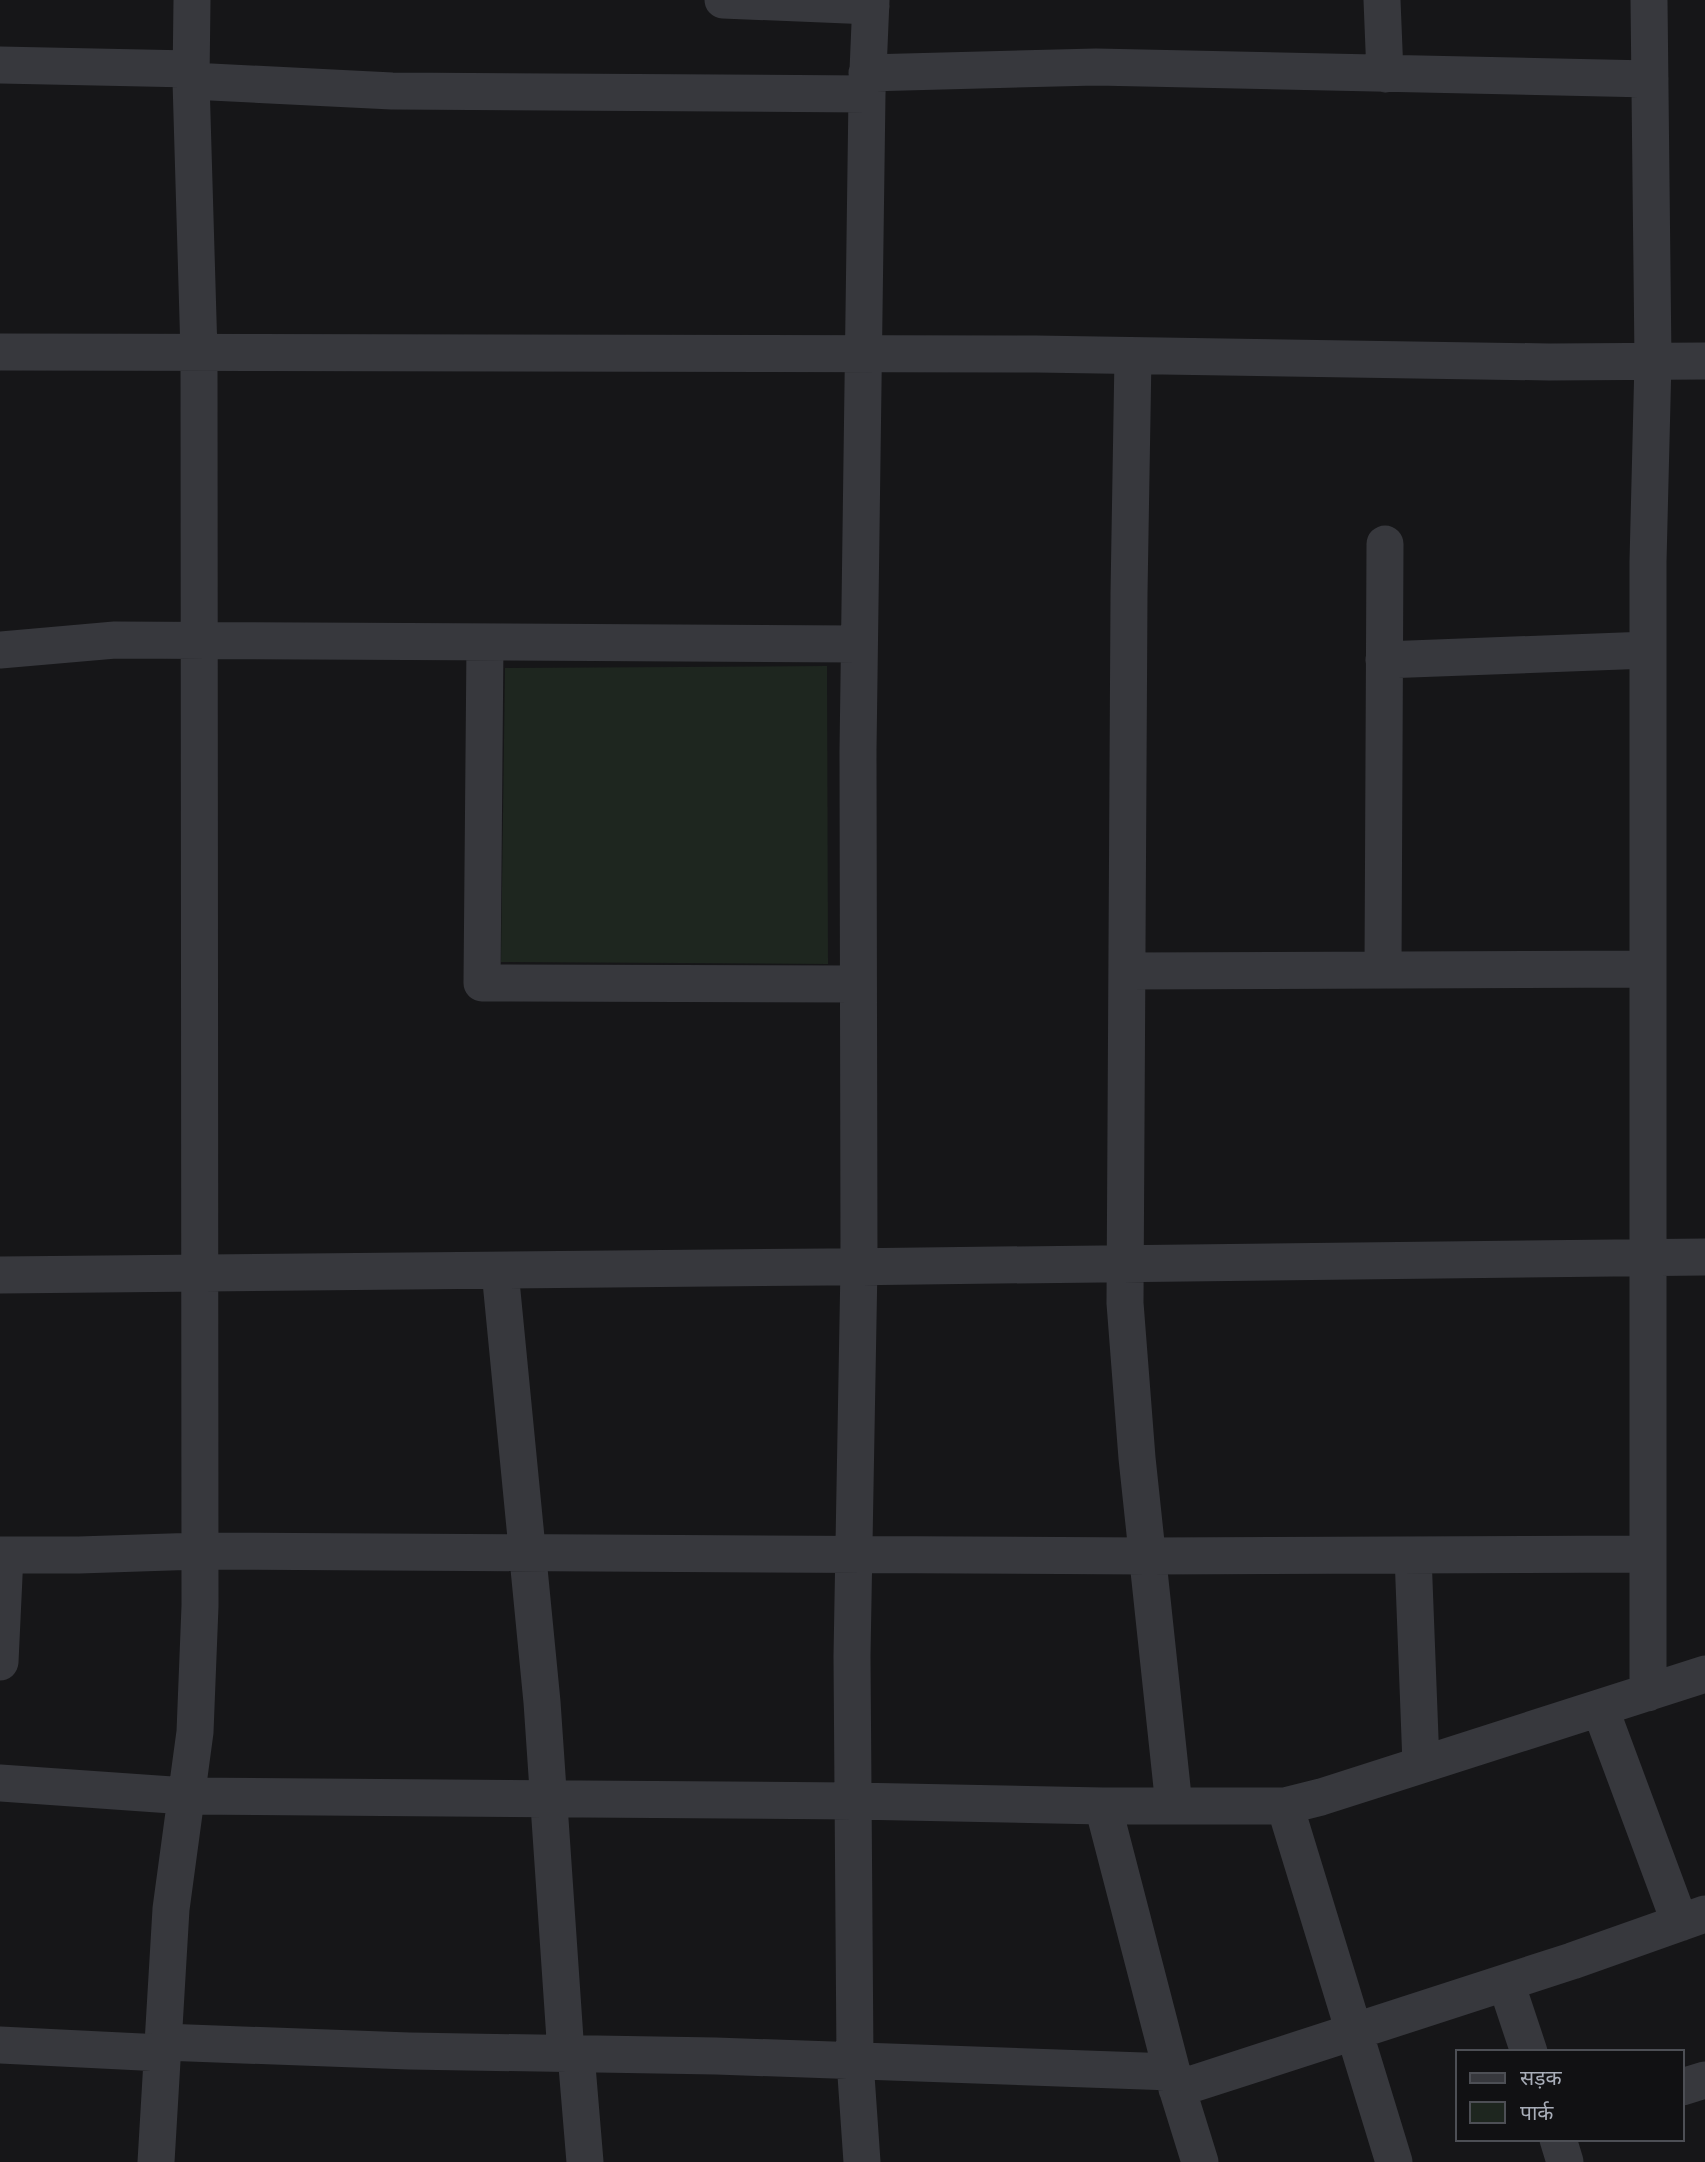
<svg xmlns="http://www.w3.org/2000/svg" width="1705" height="2162" viewBox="0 0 1705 2162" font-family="'Alegreya Sans','Noto Sans Devanagari',sans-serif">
	<rect width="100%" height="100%" fill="#161618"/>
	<path fill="#1e261f" d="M 827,666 L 828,964 L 501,962 L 505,668 Z"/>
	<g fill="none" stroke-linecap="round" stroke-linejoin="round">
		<path stroke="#37383d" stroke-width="37" d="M 723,0 L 871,6
			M 1382,0 L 1385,74
			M 0,65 L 191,69
			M 867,73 L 1096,67 L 1650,79
			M 191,81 L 392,91 L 867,94
			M 0,352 L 1036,354 L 1549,362 L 1705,361
			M 1133,356 L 1129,594 L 1125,1303 L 1137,1458 L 1174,1806
			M 485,642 L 482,983 L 858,984
			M 0,650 L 115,640 L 859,644
			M 1384,660 L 1648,650
			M 1383,970 L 1385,544
			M 1127,971 L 1648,969
			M 500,1271 L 542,1702 L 566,2054
			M 0,1275 C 568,1271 1137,1263 1705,1257
			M 0,1555 L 79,1555 L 200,1551 L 1148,1556 L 1648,1554
			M 1413,1555 L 1421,1764
			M 0,1662 L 5,1555
			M 1648,1693 L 1648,562 L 1653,361 L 1649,0
			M 1600,1708 L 1680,1923
			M 0,1783 L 186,1796 L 853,1801 L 1103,1806 L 1285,1806 L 1321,1797 L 1705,1674
			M 1103,1806 L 1172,2072
			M 1285,1806 L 1394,2162
			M 1506,1983 L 1529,2052
			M 163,2042 L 409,2051 L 716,2056 L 1172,2072 L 1200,2162
			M 0,2045 L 162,2053
			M 576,2054 L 585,2162
			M 1682,2087 L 1705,2080
			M 1177,2089 L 1572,1961 L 1705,1914
			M 1558,2139 L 1565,2162
			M 156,2162 L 171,1909 L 195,1732 L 200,1606 L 199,353 L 191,81 L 192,0
			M 862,2162 L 855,2061 L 852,1656 L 859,1265 L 858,751 L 867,94 L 871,0"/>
	</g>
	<rect x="1456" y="2050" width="228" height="91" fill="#111113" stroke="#4d4f55" stroke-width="2"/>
	<rect x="1470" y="2073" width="35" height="10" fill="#37383d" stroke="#4d4f55" stroke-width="2"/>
	<text x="1520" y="2085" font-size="21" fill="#a8adb8">सड़क</text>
	<rect x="1470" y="2102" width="35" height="21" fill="#1e261f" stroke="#4d4f55" stroke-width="2"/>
	<text x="1520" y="2120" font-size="21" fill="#a8adb8">पार्क</text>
</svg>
